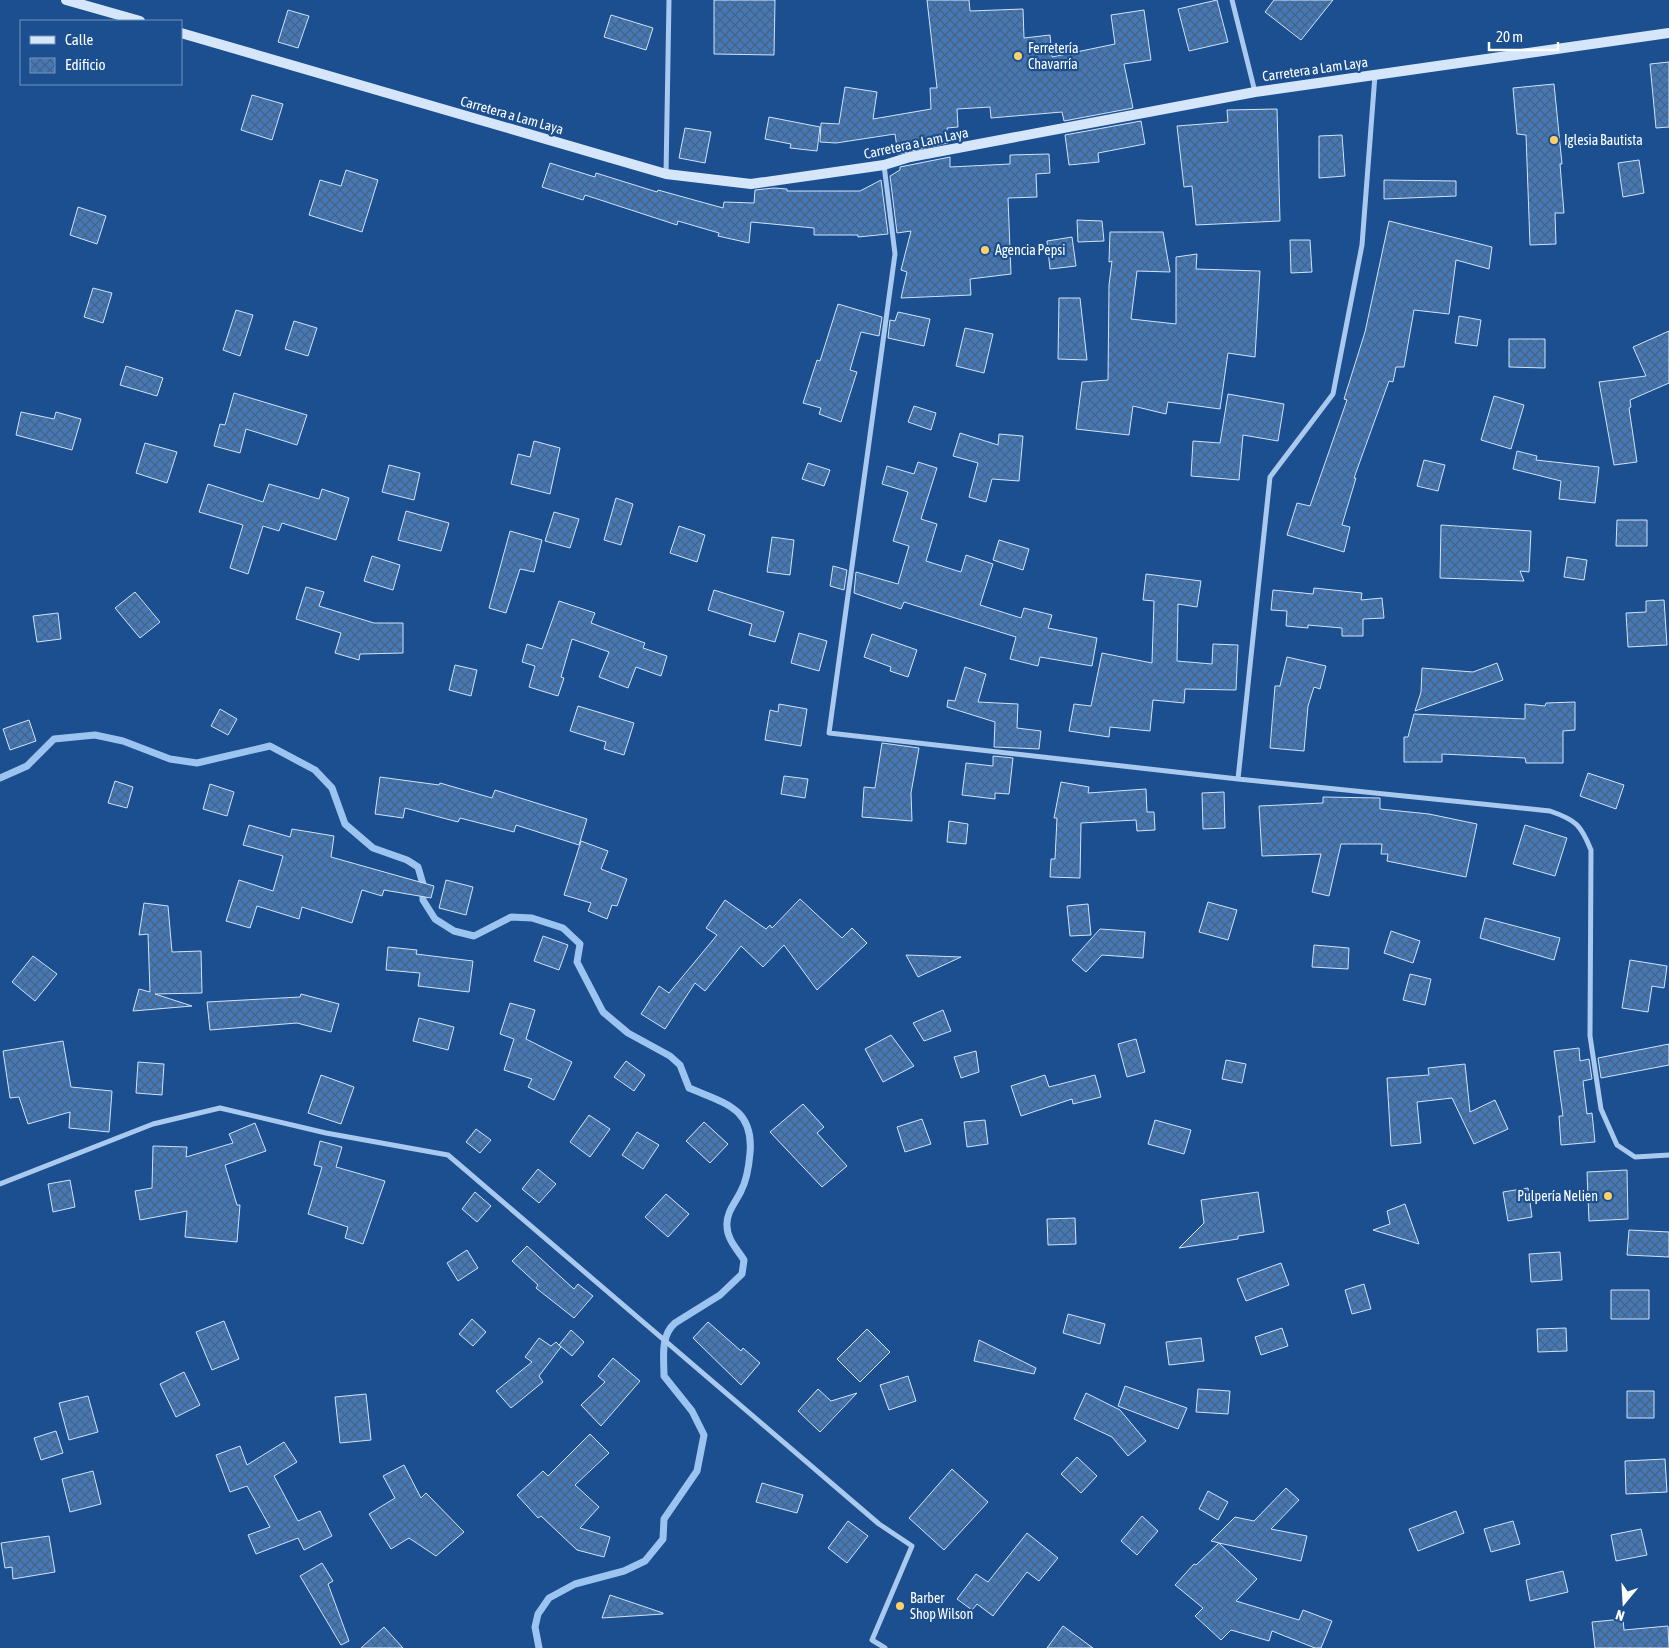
<svg xmlns="http://www.w3.org/2000/svg" width="1669" height="1648" viewBox="0 0 1669 1648" font-family="'Asap Condensed',sans-serif">
	<defs>
		<pattern id="building-cross-hatch" width="8" height="8" patternUnits="userSpaceOnUse" patternTransform="scale(1.25)"><rect width="8" height="8" fill="#4478b7"/><path d="M0 0l8 8M0 8l8-8" fill="none" stroke="#486282"/></pattern>
	</defs>
	<rect width="100%" height="100%" fill="#1b4f8f"/>
	<g fill="none" stroke-linecap="round" stroke-linejoin="round">
		<path stroke="#9cc4f0" stroke-width="7" d="M 0,778 L 27,766 L 54,739 L 95,735 L 123,741 L 170,759 L 197,763 L 270,746 L 315,770 L 332,788 L 345,824 L 373,848 L 407,860 L 418,867 L 423,884 L 423,900 L 435,919 L 454,931 L 474,936 L 511,917 L 532,918 L 563,928 L 580,944 L 577,962 L 603,1012 L 628,1033 L 670,1056 L 680,1065 L 689,1088 C 724,1103 754,1108 750,1153 C 749,1165 747,1180 741,1191 C 736,1202 726,1212 727,1226 C 727,1239 737,1249 744,1260 L 742,1274 L 720,1295 L 675,1323 C 660,1336 664,1358 664,1376 L 692,1411 L 704,1435 L 697,1471 L 664,1519 L 663,1539 L 645,1561 L 624,1571 L 575,1584 L 549,1598 L 538,1614 L 535,1627 L 539,1648"/>
	</g>
	<path fill="url(#building-cross-hatch)" stroke="#cfe3fa" d="M 714,0 L 775,0 L 774,55 L 714,54 Z
		M 927,0 L 969,0 L 970,11 L 1023,9 L 1024,38 L 1050,35 L 1052,57 L 1115,44 L 1111,15 L 1144,10 L 1151,60 L 1124,64 L 1133,108 L 1064,121 L 1062,112 L 991,118 L 990,107 L 957,109 L 958,127 L 947,128 L 948,143 L 898,154 L 895,134 L 836,143 L 820,142 L 821,123 L 839,124 L 845,87 L 877,92 L 873,119 L 931,109 L 930,88 L 937,88 Z
		M 1217,0 L 1228,42 L 1189,51 L 1178,9 Z
		M 1274,0 L 1333,0 L 1301,40 L 1265,12 Z
		M 288,10 L 309,16 L 298,48 L 278,42 Z
		M 611,15 L 653,28 L 646,50 L 604,37 Z
		M 1669,62 L 1669,127 L 1656,128 L 1650,64 Z
		M 1554,84 L 1562,164 L 1560,164 L 1564,213 L 1555,213 L 1556,244 L 1530,245 L 1526,135 L 1517,134 L 1513,88 Z
		M 252,95 L 283,104 L 272,140 L 241,130 Z
		M 1277,109 L 1280,221 L 1196,225 L 1192,186 L 1184,187 L 1177,126 L 1228,122 L 1227,110 Z
		M 769,117 L 820,127 L 817,151 L 790,148 L 791,144 L 765,139 Z
		M 1141,121 L 1145,144 L 1098,153 L 1099,162 L 1069,165 L 1065,135 Z
		M 685,128 L 711,132 L 705,163 L 679,158 Z
		M 1342,135 L 1345,176 L 1319,178 L 1319,136 Z
		M 1049,154 L 1050,173 L 1036,174 L 1037,197 L 1008,198 L 1011,274 L 970,279 L 971,295 L 901,298 L 907,272 L 901,270 L 911,231 L 897,233 L 890,176 L 900,170 L 900,167 L 950,157 L 950,167 L 1010,164 L 1010,155 Z
		M 1639,160 L 1644,193 L 1623,197 L 1618,163 Z
		M 550,163 L 595,177 L 596,173 L 657,192 L 658,190 L 723,208 L 724,202 L 754,203 L 755,190 L 774,188 L 787,189 L 787,191 L 860,191 L 881,180 L 888,234 L 858,237 L 858,235 L 814,235 L 814,228 L 751,222 L 749,243 L 718,236 L 719,233 L 678,221 L 677,225 L 585,195 L 583,200 L 542,187 Z
		M 346,170 L 378,180 L 362,232 L 309,215 L 320,180 L 341,186 Z
		M 1384,180 L 1456,181 L 1456,196 L 1384,199 Z
		M 78,207 L 106,216 L 97,244 L 70,235 Z
		M 1077,220 L 1102,221 L 1104,241 L 1078,242 Z
		M 1389,221 L 1492,247 L 1489,269 L 1456,260 L 1449,314 L 1414,310 L 1404,367 L 1396,367 L 1393,382 L 1389,381 L 1354,478 L 1356,478 L 1342,525 L 1350,527 L 1344,552 L 1287,535 L 1297,503 L 1310,506 L 1347,400 L 1344,399 L 1365,332 Z
		M 1110,232 L 1163,232 L 1170,272 L 1137,271 L 1131,319 L 1176,324 L 1176,257 L 1197,254 L 1196,269 L 1260,271 L 1255,357 L 1228,353 L 1220,409 L 1168,402 L 1166,414 L 1133,406 L 1129,435 L 1076,429 L 1082,382 L 1108,380 L 1109,285 L 1112,261 L 1109,262 Z
		M 1072,237 L 1076,266 L 1050,269 L 1047,241 Z
		M 1290,240 L 1310,240 L 1312,272 L 1291,273 Z
		M 93,288 L 112,293 L 103,323 L 84,317 Z
		M 1059,298 L 1080,298 L 1087,360 L 1058,359 Z
		M 838,304 L 882,317 L 879,336 L 861,332 L 850,370 L 857,372 L 841,422 L 819,414 L 821,408 L 803,403 L 817,360 L 820,361 Z
		M 236,310 L 253,315 L 240,356 L 223,350 Z
		M 898,312 L 930,319 L 924,346 L 888,338 L 890,320 L 895,321 Z
		M 1459,316 L 1481,320 L 1477,346 L 1455,343 Z
		M 294,321 L 317,328 L 308,356 L 285,349 Z
		M 965,328 L 993,334 L 984,373 L 956,366 Z
		M 1669,331 L 1669,383 L 1630,400 L 1631,407 L 1629,408 L 1637,462 L 1614,465 L 1599,382 L 1646,376 L 1633,347 Z
		M 1509,339 L 1545,339 L 1545,368 L 1509,367 Z
		M 126,366 L 163,378 L 157,396 L 120,385 Z
		M 234,393 L 307,415 L 297,445 L 246,429 L 240,453 L 214,446 L 220,424 L 225,425 Z
		M 1228,394 L 1284,404 L 1278,441 L 1243,435 L 1239,480 L 1191,476 L 1193,441 L 1220,443 Z
		M 1494,396 L 1524,405 L 1511,449 L 1481,440 Z
		M 914,406 L 936,413 L 931,430 L 908,422 Z
		M 21,412 L 54,419 L 56,412 L 81,419 L 72,450 L 16,435 Z
		M 960,433 L 998,445 L 999,434 L 1023,436 L 1019,481 L 992,479 L 986,502 L 969,497 L 978,463 L 953,456 Z
		M 534,441 L 560,448 L 550,494 L 511,484 L 518,454 L 530,457 Z
		M 145,443 L 177,452 L 167,483 L 136,473 Z
		M 1517,451 L 1537,456 L 1536,460 L 1599,467 L 1595,503 L 1559,499 L 1561,481 L 1513,469 Z
		M 1424,460 L 1445,465 L 1438,491 L 1417,486 Z
		M 918,462 L 937,468 L 921,519 L 937,524 L 926,561 L 961,572 L 966,555 L 993,564 L 980,605 L 1021,618 L 1024,608 L 1052,615 L 1048,628 L 1097,638 L 1092,666 L 1040,657 L 1038,666 L 1010,659 L 1016,637 L 904,602 L 901,609 L 854,593 L 856,572 L 898,584 L 909,546 L 893,541 L 908,492 L 882,484 L 887,466 L 914,474 Z
		M 808,463 L 830,470 L 824,486 L 802,479 Z
		M 389,465 L 420,473 L 414,500 L 382,492 Z
		M 208,484 L 263,502 L 269,484 L 319,499 L 322,489 L 349,498 L 336,540 L 282,523 L 279,531 L 263,526 L 248,574 L 230,568 L 243,525 L 199,512 Z
		M 616,498 L 633,504 L 621,545 L 604,540 Z
		M 406,511 L 449,523 L 441,551 L 398,540 Z
		M 554,512 L 579,519 L 570,548 L 545,541 Z
		M 1617,520 L 1647,520 L 1647,546 L 1616,546 Z
		M 1441,525 L 1531,531 L 1529,572 L 1520,571 L 1524,581 L 1440,578 Z
		M 679,526 L 705,535 L 697,562 L 670,553 Z
		M 510,531 L 542,540 L 534,572 L 520,569 L 506,613 L 489,608 Z
		M 772,537 L 794,540 L 790,575 L 767,572 Z
		M 999,540 L 1029,549 L 1023,570 L 993,560 Z
		M 372,556 L 400,565 L 393,590 L 364,581 Z
		M 1567,557 L 1587,560 L 1584,580 L 1564,577 Z
		M 833,566 L 847,570 L 844,590 L 830,586 Z
		M 1146,574 L 1201,581 L 1197,607 L 1178,604 L 1177,661 L 1212,664 L 1213,644 L 1238,645 L 1236,690 L 1185,689 L 1184,703 L 1153,700 L 1150,731 L 1110,727 L 1109,737 L 1069,731 L 1074,704 L 1091,706 L 1102,653 L 1152,663 L 1154,601 L 1143,600 Z
		M 306,587 L 324,592 L 319,606 L 374,623 L 403,623 L 403,653 L 360,654 L 359,660 L 335,653 L 341,633 L 296,619 Z
		M 1314,588 L 1362,593 L 1361,600 L 1382,598 L 1384,618 L 1363,619 L 1363,636 L 1342,636 L 1342,628 L 1308,625 L 1308,628 L 1286,626 L 1287,611 L 1271,610 L 1273,590 L 1313,594 Z
		M 714,590 L 784,612 L 775,642 L 749,635 L 752,624 L 708,610 Z
		M 135,592 L 160,622 L 140,638 L 115,608 Z
		M 1664,600 L 1667,645 L 1628,647 L 1626,613 L 1646,612 L 1646,601 Z
		M 559,601 L 595,613 L 591,623 L 645,643 L 643,648 L 667,656 L 661,676 L 636,667 L 628,688 L 599,677 L 609,652 L 572,639 L 561,677 L 564,678 L 558,696 L 529,687 L 535,666 L 522,662 L 527,644 L 542,649 Z
		M 58,613 L 61,639 L 37,642 L 33,616 Z
		M 799,633 L 827,641 L 819,671 L 791,663 Z
		M 872,634 L 917,650 L 908,677 L 890,671 L 891,667 L 864,657 Z
		M 1287,657 L 1326,666 L 1320,689 L 1314,687 L 1308,706 L 1304,751 L 1270,748 L 1275,686 L 1280,686 Z
		M 1497,663 L 1503,680 L 1415,711 L 1421,692 L 1422,668 L 1473,672 Z
		M 455,665 L 477,670 L 471,696 L 449,690 Z
		M 965,667 L 986,674 L 978,702 L 1018,704 L 1017,728 L 1041,731 L 1039,749 L 994,747 L 995,722 L 947,707 L 948,700 L 955,701 Z
		M 1575,702 L 1575,730 L 1563,731 L 1563,763 L 1526,763 L 1525,758 L 1442,754 L 1442,762 L 1404,762 L 1404,737 L 1408,737 L 1414,714 L 1525,719 L 1525,704 L 1545,706 L 1546,703 Z
		M 779,704 L 807,709 L 801,746 L 765,740 L 770,710 L 778,712 Z
		M 578,706 L 634,723 L 624,755 L 604,749 L 606,742 L 570,731 Z
		M 220,709 L 237,719 L 228,735 L 211,726 Z
		M 29,720 L 36,741 L 10,750 L 3,729 Z
		M 882,743 L 919,748 L 911,793 L 912,821 L 862,817 L 864,787 L 875,788 Z
		M 993,756 L 1013,758 L 1009,794 L 995,793 L 995,799 L 962,795 L 966,763 L 993,766 Z
		M 1588,773 L 1624,785 L 1616,809 L 1580,796 Z
		M 784,776 L 808,779 L 805,798 L 781,794 Z
		M 380,777 L 439,785 L 440,783 L 492,798 L 495,790 L 587,819 L 579,845 L 516,825 L 514,832 L 460,818 L 458,822 L 405,808 L 403,818 L 375,814 Z
		M 115,781 L 133,787 L 127,808 L 108,803 Z
		M 1061,782 L 1089,787 L 1088,793 L 1146,789 L 1147,812 L 1154,812 L 1155,830 L 1137,831 L 1136,820 L 1081,823 L 1080,878 L 1050,877 L 1051,859 L 1055,859 L 1057,818 L 1054,818 Z
		M 210,784 L 234,792 L 227,816 L 203,809 Z
		M 1224,792 L 1225,828 L 1203,829 L 1202,793 Z
		M 1323,797 L 1380,798 L 1380,809 L 1429,814 L 1477,824 L 1466,877 L 1387,861 L 1388,854 L 1381,854 L 1382,844 L 1341,844 L 1329,896 L 1312,892 L 1321,854 L 1262,856 L 1259,806 L 1323,803 Z
		M 949,821 L 968,824 L 966,844 L 947,842 Z
		M 249,825 L 290,837 L 292,829 L 334,836 L 331,857 L 434,886 L 431,898 L 384,890 L 382,896 L 362,890 L 352,923 L 302,907 L 299,919 L 257,906 L 250,928 L 226,921 L 239,880 L 273,891 L 283,856 L 243,845 Z
		M 1525,825 L 1567,838 L 1555,876 L 1513,864 Z
		M 581,841 L 608,851 L 601,869 L 627,879 L 617,906 L 612,905 L 607,919 L 588,911 L 591,903 L 564,895 Z
		M 446,880 L 473,887 L 466,915 L 439,908 Z
		M 800,899 L 842,938 L 852,928 L 867,943 L 817,990 L 784,945 L 763,967 L 741,946 L 705,991 L 695,983 L 665,1029 L 641,1014 L 659,986 L 669,993 L 717,935 L 706,928 L 725,900 L 766,929 L 770,925 L 772,928 Z
		M 1208,902 L 1237,910 L 1228,940 L 1199,932 Z
		M 144,903 L 168,906 L 172,952 L 201,951 L 202,993 L 155,994 L 192,1006 L 133,1011 L 139,989 L 150,992 L 148,934 L 139,935 Z
		M 1088,904 L 1091,935 L 1070,936 L 1067,906 Z
		M 1485,918 L 1560,938 L 1554,960 L 1480,938 Z
		M 1100,929 L 1145,932 L 1143,958 L 1102,955 L 1086,972 L 1072,960 Z
		M 1391,931 L 1420,941 L 1413,963 L 1384,953 Z
		M 543,936 L 568,945 L 559,970 L 534,961 Z
		M 1314,945 L 1349,948 L 1348,969 L 1312,967 Z
		M 388,947 L 417,950 L 416,954 L 473,961 L 469,992 L 418,986 L 420,973 L 386,970 Z
		M 906,955 L 961,957 L 918,977 Z
		M 33,956 L 57,974 L 35,1001 L 12,982 Z
		M 1630,960 L 1667,966 L 1664,988 L 1652,986 L 1648,1012 L 1622,1008 Z
		M 1410,974 L 1431,979 L 1425,1005 L 1403,1000 Z
		M 301,994 L 339,1004 L 331,1032 L 297,1023 L 210,1030 L 207,1002 L 300,997 Z
		M 510,1003 L 535,1010 L 526,1039 L 572,1062 L 554,1100 L 528,1087 L 532,1079 L 504,1070 L 514,1039 L 500,1034 Z
		M 943,1010 L 951,1031 L 924,1041 L 913,1023 Z
		M 419,1018 L 454,1027 L 448,1050 L 413,1041 Z
		M 891,1035 L 914,1066 L 883,1082 L 865,1049 Z
		M 1136,1039 L 1145,1072 L 1127,1077 L 1118,1044 Z
		M 63,1041 L 71,1087 L 112,1091 L 109,1132 L 69,1128 L 70,1112 L 28,1124 L 19,1097 L 10,1098 L 3,1051 Z
		M 1669,1044 L 1669,1065 L 1601,1078 L 1598,1058 Z
		M 1579,1048 L 1580,1061 L 1589,1059 L 1592,1079 L 1583,1081 L 1587,1114 L 1592,1113 L 1595,1142 L 1561,1145 L 1559,1116 L 1563,1116 L 1554,1051 Z
		M 976,1051 L 979,1072 L 961,1078 L 954,1057 Z
		M 1226,1060 L 1246,1064 L 1242,1083 L 1222,1079 Z
		M 626,1061 L 645,1075 L 634,1091 L 614,1077 Z
		M 138,1062 L 164,1064 L 162,1095 L 136,1093 Z
		M 1465,1064 L 1470,1112 L 1495,1100 L 1508,1129 L 1474,1144 L 1452,1098 L 1417,1102 L 1421,1143 L 1391,1146 L 1387,1078 L 1429,1075 L 1428,1068 Z
		M 321,1075 L 354,1087 L 341,1124 L 308,1113 Z
		M 1045,1075 L 1049,1087 L 1095,1075 L 1101,1097 L 1073,1104 L 1072,1099 L 1021,1116 L 1011,1086 Z
		M 803,1104 L 824,1127 L 817,1133 L 847,1166 L 822,1187 L 770,1132 Z
		M 589,1115 L 610,1129 L 590,1157 L 570,1142 Z
		M 922,1119 L 931,1144 L 905,1152 L 897,1127 Z
		M 985,1120 L 988,1144 L 967,1147 L 964,1122 Z
		M 1155,1120 L 1191,1130 L 1184,1154 L 1148,1144 Z
		M 704,1122 L 728,1144 L 710,1163 L 686,1141 Z
		M 255,1123 L 266,1151 L 225,1165 L 237,1205 L 240,1205 L 237,1242 L 185,1237 L 187,1211 L 140,1220 L 135,1191 L 152,1188 L 153,1146 L 187,1147 L 186,1157 L 233,1143 L 229,1134 Z
		M 476,1129 L 491,1140 L 480,1153 L 466,1142 Z
		M 637,1132 L 659,1145 L 643,1169 L 622,1155 Z
		M 320,1141 L 342,1147 L 336,1167 L 385,1181 L 363,1244 L 345,1238 L 348,1227 L 308,1214 L 322,1167 L 314,1165 Z
		M 538,1169 L 556,1184 L 539,1203 L 522,1189 Z
		M 1627,1170 L 1628,1219 L 1589,1221 L 1587,1172 Z
		M 70,1180 L 75,1207 L 53,1212 L 48,1184 Z
		M 1528,1188 L 1532,1217 L 1508,1221 L 1503,1192 Z
		M 475,1192 L 491,1206 L 477,1222 L 462,1209 Z
		M 1258,1192 L 1264,1232 L 1238,1236 L 1238,1239 L 1179,1248 L 1204,1223 L 1201,1200 Z
		M 666,1194 L 689,1214 L 668,1237 L 645,1217 Z
		M 1405,1204 L 1419,1244 L 1373,1230 L 1390,1224 L 1387,1211 Z
		M 1075,1218 L 1076,1244 L 1048,1245 L 1047,1219 Z
		M 1629,1230 L 1669,1232 L 1669,1257 L 1627,1255 Z
		M 527,1246 L 574,1289 L 578,1284 L 593,1296 L 574,1318 L 536,1288 L 538,1285 L 512,1261 Z
		M 467,1250 L 478,1268 L 458,1281 L 447,1263 Z
		M 1560,1252 L 1562,1280 L 1531,1282 L 1529,1254 Z
		M 1281,1263 L 1289,1285 L 1246,1301 L 1237,1279 Z
		M 1364,1284 L 1371,1309 L 1352,1314 L 1345,1290 Z
		M 1611,1290 L 1649,1290 L 1649,1319 L 1611,1319 Z
		M 1068,1314 L 1105,1324 L 1100,1344 L 1063,1333 Z
		M 472,1319 L 486,1332 L 473,1346 L 459,1334 Z
		M 224,1321 L 239,1359 L 212,1370 L 196,1332 Z
		M 708,1322 L 741,1351 L 743,1348 L 760,1363 L 741,1385 L 693,1338 Z
		M 1282,1328 L 1288,1346 L 1261,1355 L 1255,1337 Z
		M 1566,1328 L 1567,1351 L 1538,1352 L 1537,1329 Z
		M 867,1329 L 890,1352 L 860,1382 L 837,1359 Z
		M 571,1330 L 584,1342 L 572,1356 L 559,1345 Z
		M 539,1338 L 551,1346 L 556,1342 L 561,1347 L 539,1376 L 543,1382 L 511,1408 L 496,1391 L 532,1362 L 525,1357 Z
		M 1201,1338 L 1204,1361 L 1169,1365 L 1166,1342 Z
		M 979,1340 L 1036,1368 L 1034,1374 L 974,1361 Z
		M 613,1358 L 640,1381 L 601,1426 L 581,1405 L 605,1382 L 598,1376 Z
		M 184,1372 L 200,1405 L 176,1417 L 160,1384 Z
		M 908,1376 L 916,1401 L 889,1410 L 880,1385 Z
		M 1125,1386 L 1187,1408 L 1178,1429 L 1118,1406 Z
		M 818,1389 L 831,1401 L 857,1393 L 820,1432 L 798,1411 Z
		M 1198,1389 L 1230,1391 L 1228,1414 L 1196,1412 Z
		M 1627,1391 L 1654,1391 L 1654,1418 L 1627,1418 Z
		M 1086,1393 L 1120,1410 L 1146,1441 L 1128,1456 L 1112,1437 L 1074,1419 Z
		M 366,1394 L 371,1440 L 340,1443 L 335,1397 Z
		M 88,1396 L 98,1432 L 69,1440 L 59,1403 Z
		M 56,1431 L 63,1453 L 41,1460 L 34,1438 Z
		M 590,1434 L 609,1453 L 575,1485 L 599,1507 L 580,1528 L 610,1537 L 604,1557 L 577,1550 L 541,1516 L 538,1518 L 517,1495 L 543,1471 L 548,1476 Z
		M 284,1442 L 297,1462 L 274,1476 L 298,1521 L 320,1511 L 332,1536 L 304,1550 L 298,1538 L 256,1554 L 248,1535 L 270,1527 L 247,1486 L 230,1492 L 216,1455 L 240,1446 L 247,1465 Z
		M 1077,1457 L 1097,1476 L 1081,1493 L 1061,1474 Z
		M 1665,1459 L 1667,1492 L 1626,1494 L 1625,1461 Z
		M 404,1465 L 421,1498 L 426,1493 L 464,1532 L 436,1556 L 409,1538 L 391,1549 L 369,1514 L 395,1498 L 383,1476 Z
		M 952,1469 L 988,1502 L 944,1550 L 909,1518 Z
		M 93,1471 L 101,1504 L 70,1512 L 62,1479 Z
		M 762,1483 L 803,1495 L 797,1513 L 756,1502 Z
		M 1286,1488 L 1299,1500 L 1271,1529 L 1307,1536 L 1301,1561 L 1219,1543 L 1257,1579 L 1236,1601 L 1299,1620 L 1303,1610 L 1332,1621 L 1321,1648 L 1315,1648 L 1272,1631 L 1269,1641 L 1231,1630 L 1221,1640 L 1195,1616 L 1203,1608 L 1175,1585 L 1194,1564 L 1196,1565 L 1219,1543 L 1211,1541 L 1235,1517 L 1254,1521 Z
		M 1208,1491 L 1228,1502 L 1218,1520 L 1199,1509 Z
		M 1456,1511 L 1464,1533 L 1418,1551 L 1409,1529 Z
		M 1142,1516 L 1158,1531 L 1137,1555 L 1121,1541 Z
		M 848,1521 L 868,1536 L 847,1563 L 828,1548 Z
		M 1513,1521 L 1520,1544 L 1491,1552 L 1484,1529 Z
		M 1641,1529 L 1647,1555 L 1616,1561 L 1611,1535 Z
		M 1027,1533 L 1058,1558 L 1039,1581 L 1027,1572 L 993,1616 L 977,1604 L 972,1610 L 957,1599 L 976,1574 L 988,1582 Z
		M 49,1536 L 55,1572 L 13,1579 L 12,1567 L 5,1568 L 1,1543 Z
		M 322,1563 L 333,1581 L 328,1584 L 349,1641 L 341,1645 L 300,1576 Z
		M 1563,1571 L 1568,1592 L 1530,1601 L 1526,1580 Z
		M 610,1595 L 663,1613 L 663,1614 L 602,1618 Z
		M 1623,1619 L 1624,1630 L 1668,1626 L 1669,1648 L 1595,1648 L 1592,1622 Z
		M 1063,1626 L 1093,1648 L 1047,1648 Z
		M 384,1627 L 403,1648 L 361,1648 Z"/>
	<g fill="none" stroke-linecap="round" stroke-linejoin="round">
		<path stroke="#a9c9ee" stroke-width="5" d="M 1232,0 L 1255,92
			M 1375,75 L 1362,245 L 1333,394 L 1270,477 L 1238,779 L 1550,811 C 1576,820 1581,825 1591,850 L 1590,1036 L 1601,1109 L 1617,1145 L 1635,1157 L 1669,1155
			M 884,165 L 895,254 L 829,733 L 1238,779
			M 666,174 L 669,0
			M 0,1184 L 153,1124 L 220,1108 L 326,1133 L 448,1155 L 879,1524 L 912,1546 L 872,1640 L 885,1648"/>
		<path stroke="#d6e6fa" stroke-width="10" d="M 66,0 L 140,21
			M 181,33 L 666,174 L 751,184 L 884,165 L 910,157 L 1255,92 L 1669,33"/>
	</g>
	<g fill="#ffd166" stroke="#1b4f8f" stroke-width="2">
		<circle cx="1018" cy="56" r="5"/>
		<circle cx="1554" cy="140" r="5"/>
		<circle cx="985" cy="250" r="5"/>
		<circle cx="1608" cy="1196" r="5"/>
		<circle cx="900" cy="1606" r="5"/>
	</g>
	<g text-anchor="middle" stroke-width="4.5" stroke-linejoin="round" paint-order="stroke">
		<g font-size="14" fill="#fff" stroke="#1b4f8f" text-anchor="start">
			<text x="1028" y="53">Ferretería<tspan x="1028" dy="16">Chavarría</tspan></text>
			<text x="1564" y="145">Iglesia Bautista</text>
			<text x="995" y="255">Agencia Pepsi</text>
			<text x="1598" y="1201" text-anchor="end">Pulpería Nelien</text>
			<text x="910" y="1603">Barber<tspan x="910" dy="16">Shop Wilson</tspan></text>
		</g>
		<g font-size="14" fill="#fff" stroke="#1b4f8f">
			<text transform="translate(1315 69) rotate(-8)" y="5">Carretera a Lam Laya</text>
			<text transform="translate(512 115) rotate(16)" y="5">Carretera a Lam Laya</text>
			<text transform="translate(916 143) rotate(-12)" y="5">Carretera a Lam Laya</text>
		</g>
	</g>
	<rect x="20" y="20" width="162" height="65" fill="#1b4f8f" stroke="#7695bc"/>
	<rect x="30" y="36" width="25" height="8" fill="#d6e6fa" stroke="#7695bc"/>
	<text x="65" y="45" font-size="15" fill="#ffffff">Calle</text>
	<rect x="30" y="58" width="25" height="15" fill="url(#building-cross-hatch)" stroke="#7695bc"/>
	<text x="65" y="70" font-size="15" fill="#ffffff">Edificio</text>
	<g transform="translate(1624 1603) rotate(198)" stroke="#1b4f8f" stroke-width="4" paint-order="stroke">
	<path d="M0-4L9 19L0 12L-9 19Z" fill="#ffffff"/>
	<text y="-8" font-size="14" font-weight="bold" text-anchor="middle" fill="#ffffff">N</text>
	</g>
	<path d="M1489 42v8h69v-8" fill="none" stroke="#ffffff" stroke-width="2.5"/>
	<text x="1496" y="42" font-size="15" fill="#ffffff" stroke="#1b4f8f" stroke-width="4" paint-order="stroke">20 m</text>
</svg>
